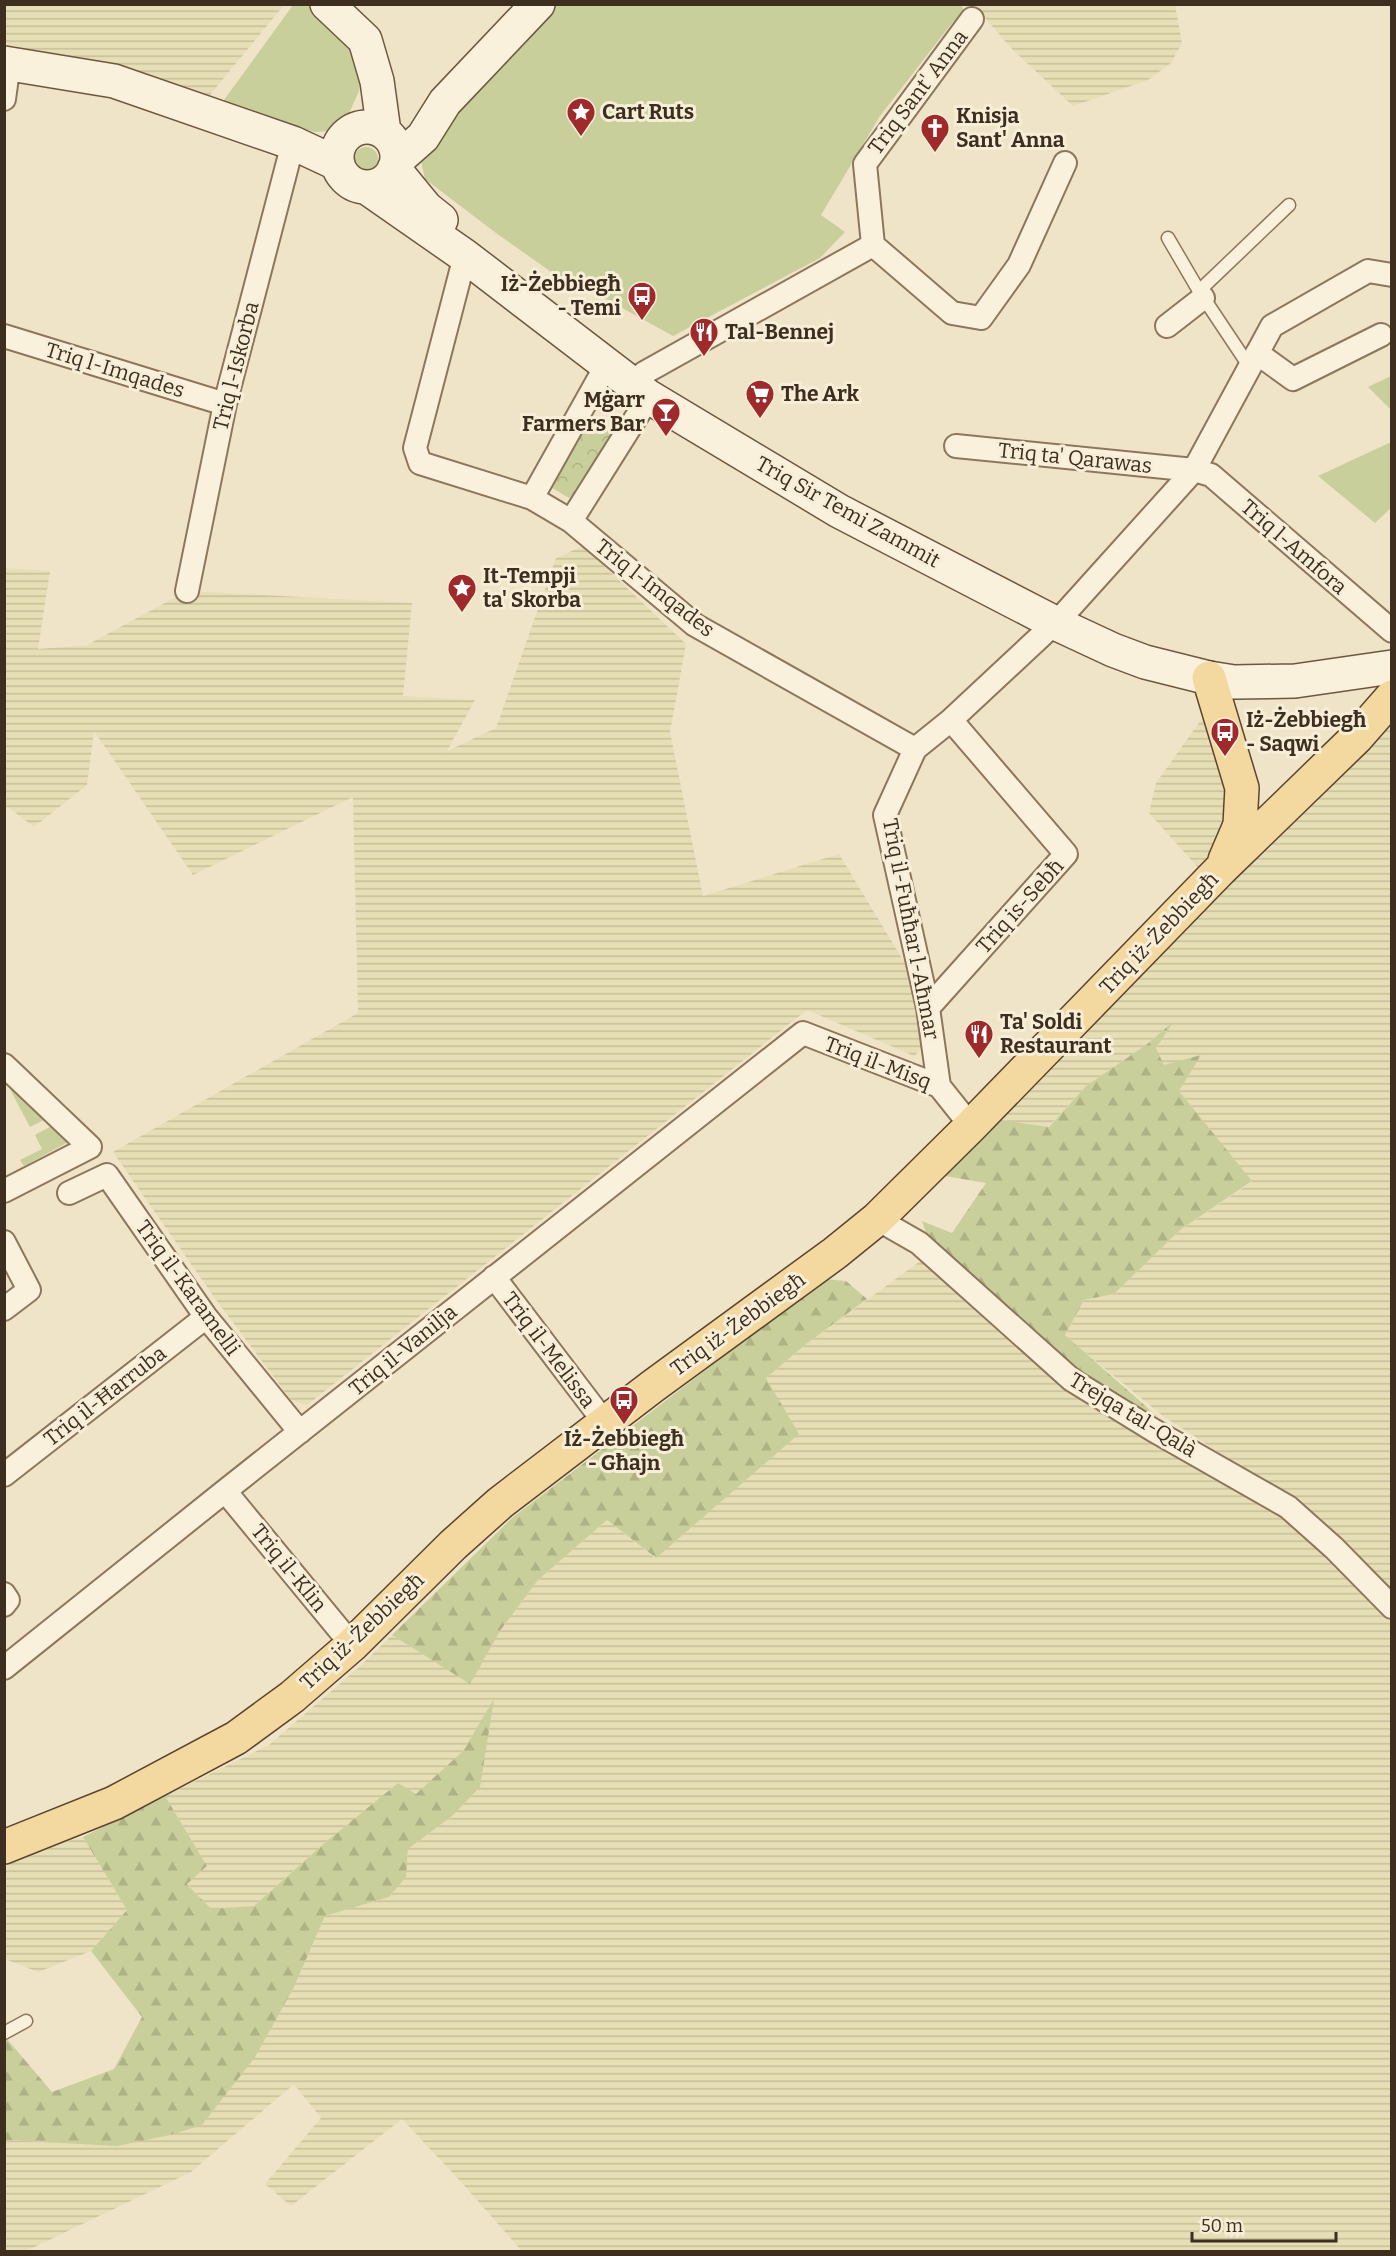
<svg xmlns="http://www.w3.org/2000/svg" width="1396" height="2256" viewBox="0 0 1396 2256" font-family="Bitter,serif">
	<defs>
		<pattern id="farmland-rules" width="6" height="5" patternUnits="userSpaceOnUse" patternTransform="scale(1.5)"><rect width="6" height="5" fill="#e6deb5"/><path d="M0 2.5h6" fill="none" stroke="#c6bf9b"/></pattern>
		<pattern id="forest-firs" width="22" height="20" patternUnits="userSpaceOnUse" patternTransform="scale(1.5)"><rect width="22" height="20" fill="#c9cf9b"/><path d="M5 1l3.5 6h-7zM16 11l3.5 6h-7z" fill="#aeb285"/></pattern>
		<pattern id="park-crowns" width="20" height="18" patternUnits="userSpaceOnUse" patternTransform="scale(1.5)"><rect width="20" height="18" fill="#c9cf9b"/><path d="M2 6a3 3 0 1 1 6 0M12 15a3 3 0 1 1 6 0" fill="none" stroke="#aeb285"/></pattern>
	</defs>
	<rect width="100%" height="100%" fill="#f0e4c8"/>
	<path fill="url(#farmland-rules)" d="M 5,5 L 284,5 L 210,95 L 13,46 L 5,46 Z
		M 974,5 L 1175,5 L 1182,43 L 1171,63 L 1148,80 L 1073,106 L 1011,48 Z
		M 583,546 L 686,644 L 670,732 L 703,896 L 839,854 L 915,980 L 924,1046 L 914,1056 L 807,1010 L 307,1405 L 291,1400 L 214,1297 L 113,1152 L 358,1013 L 353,797 L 193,875 L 94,731 L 87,785 L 34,827 L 8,807 L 5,810 L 5,568 L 50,571 L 38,649 L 87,645 L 187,591 L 412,603 L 403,696 L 475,700 L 447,751 L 443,753 L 496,728 L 556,558 Z
		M 1203,717 L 1220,755 L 1228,786 L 1225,819 L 1203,873 L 1149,813 L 1156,783 Z
		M 1391,722 L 1391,1596 L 1309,1511 L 1163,1416 L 1065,1336 L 1084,1300 L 1114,1294 L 1180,1230 L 1252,1182 L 1179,1091 L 1164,1066 L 1156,1048 L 1172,1023 L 1146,1045 L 1086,1086 L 1048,1127 L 1001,1120 L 1352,751 Z
		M 926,1257 L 1003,1333 L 1091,1407 L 1195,1461 L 1287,1515 L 1391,1618 L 1391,2251 L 522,2251 L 461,2182 L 402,2119 L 291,2206 L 265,2184 L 321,2118 L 294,2084 L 191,2172 L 26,2251 L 6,2251 L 4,2249 L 4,2140 L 49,2142 L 202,2125 L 255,2056 L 294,1987 L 325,1916 L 389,1897 L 406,1877 L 408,1849 L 452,1816 L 493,1701 L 463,1751 L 415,1795 L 398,1783 L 321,1846 L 254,1906 L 211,1910 L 187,1883 L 207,1866 L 165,1796 L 269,1745 L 358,1668 L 392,1635 L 470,1683 L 500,1631 L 538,1580 L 607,1520 L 655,1558 L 766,1378 L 805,1345 Z
		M 83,1837 L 127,1910 L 91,1951 L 38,1972 L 5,1959 L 4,1866 L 71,1840 Z"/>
	<path fill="#c9cf9b" d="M 960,4 L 965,11 L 952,23 L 880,116 L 821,215 L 845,232 L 820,258 L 673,336 L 604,298 L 568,284 L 496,233 L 425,179 L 419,152 L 547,5 Z
		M 293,5 L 311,5 L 356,47 L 361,67 L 359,91 L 347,118 L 332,131 L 315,132 L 221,104 Z
		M354 159a12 12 0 1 1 24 0a12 12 0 1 1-24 0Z
		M 1391,376 L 1391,410 L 1368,387 Z
		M 1391,442 L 1391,508 L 1375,523 L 1318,476 Z
		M 5,1080 L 48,1118 L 30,1127 Z
		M 55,1124 L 72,1140 L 24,1166 L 20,1160 L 42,1149 L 35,1135 Z"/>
	<path fill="url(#forest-firs)" d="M 1174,1021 L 1156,1048 L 1164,1065 L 1201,1055 L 1179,1091 L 1252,1181 L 1180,1230 L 1114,1294 L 1084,1300 L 1065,1335 L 1158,1417 L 1098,1386 L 1051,1351 L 929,1242 L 922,1221 L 952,1233 L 986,1183 L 945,1176 L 1001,1120 L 1049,1127 L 1086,1086 L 1146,1045 Z
		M 825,1279 L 846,1281 L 867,1299 L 805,1345 L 766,1378 L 799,1434 L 656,1558 L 607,1520 L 538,1580 L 500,1631 L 470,1684 L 392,1635 L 512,1518 Z
		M 494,1699 L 480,1787 L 452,1816 L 408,1849 L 406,1877 L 389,1897 L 325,1916 L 294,1987 L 255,2057 L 202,2125 L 170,2135 L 117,2146 L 5,2140 L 5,2040 L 7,2039 L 52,2092 L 114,2069 L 142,2017 L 91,1951 L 127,1910 L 83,1837 L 165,1796 L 207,1866 L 187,1884 L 211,1909 L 254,1906 L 321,1846 L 398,1783 L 416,1794 L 463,1751 Z"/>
	<path fill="url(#park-crowns)" d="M 590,418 L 614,432 L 574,501 L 549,486 Z"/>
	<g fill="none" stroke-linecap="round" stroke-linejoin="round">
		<g stroke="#8d765c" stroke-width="15">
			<path id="lane" d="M 1168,238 L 1199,291 L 1249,366
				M 1199,291 L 1289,205
				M 4,2033 L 26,2021"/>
		</g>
		<g stroke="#8d765c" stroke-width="26">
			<path id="street" d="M 4,99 L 9,63
				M 873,245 L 952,313 L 981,318 L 1019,265 L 1065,163
				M 465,256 L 415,448 L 420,463 L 532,498 L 571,521 L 695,625 L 915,749
				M 1167,326 L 1203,298
				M 4,336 L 225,404
				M 1257,353 L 1293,379 L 1381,335
				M 634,386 L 644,373 L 873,245 L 865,164 L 972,19
				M 956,446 L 1194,470 L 1211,475 L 1392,631
				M 532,498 L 607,364
				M 571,521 L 649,397
				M 187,591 L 225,404 L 293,143
				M 1066,612 L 1194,470 L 1272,326 L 1368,271 L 1392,275
				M 928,1008 L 1066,854 L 951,720
				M 4,1065 L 90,1147 L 4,1191
				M 939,1086 L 928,1008 L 885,815 L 915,749 L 951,720 L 1055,623
				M 69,1193 L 107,1175 L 206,1317 L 300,1432
				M 877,1219 L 919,1243 L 1072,1380 L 1153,1430 L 1288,1507 L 1334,1548 L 1392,1607
				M 4,1242 L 29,1290 L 4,1309
				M 494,1277 L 605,1423
				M 4,1475 L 206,1317
				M 225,1491 L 352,1645
				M 4,1594 L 8,1600 L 4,1605
				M 4,1668 L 225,1491 L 803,1033 L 939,1086 L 971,1126"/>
		</g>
		<g stroke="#6f573f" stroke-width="36">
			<path id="secondary" d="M 327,4 L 365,40 L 377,81 L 384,132
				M 4,63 L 114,81 L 293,143 L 338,164
				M337 157a30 30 0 1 1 60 0a30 30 0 1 1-60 0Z
				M 397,160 L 423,137 L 445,102 L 538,4
				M 394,169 L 426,208 L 441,220
				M 366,187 L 465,256 L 649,397 L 839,511 L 1055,623 L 1113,650 L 1145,662 L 1209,678 L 1234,682 L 1295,681 L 1392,667"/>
		</g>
		<g stroke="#5b4430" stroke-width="36">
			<path id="primary" d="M 1209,678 L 1242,788 L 1240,825 L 1225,860
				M 4,1847 L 114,1803 L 236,1738 L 292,1697 L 352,1645 L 453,1545 L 500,1503 L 653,1386 L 835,1253 L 877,1219 L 971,1126 L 1220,870 L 1356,738 L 1392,697"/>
		</g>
		<use href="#lane" stroke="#faf1dc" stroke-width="12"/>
		<use href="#street" stroke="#faf1dc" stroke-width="22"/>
		<use href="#secondary" stroke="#faf1dc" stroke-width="33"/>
		<use href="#primary" stroke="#f3d9a0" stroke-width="33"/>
	</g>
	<defs>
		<g id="sight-pin" transform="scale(1.5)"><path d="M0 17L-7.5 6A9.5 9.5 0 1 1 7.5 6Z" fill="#9e2a2b" stroke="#f7eed8"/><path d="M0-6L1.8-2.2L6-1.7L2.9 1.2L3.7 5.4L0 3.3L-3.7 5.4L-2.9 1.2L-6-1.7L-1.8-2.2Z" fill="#fff"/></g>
		<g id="church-pin" transform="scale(1.5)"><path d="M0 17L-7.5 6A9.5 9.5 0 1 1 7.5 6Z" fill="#9e2a2b" stroke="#f7eed8"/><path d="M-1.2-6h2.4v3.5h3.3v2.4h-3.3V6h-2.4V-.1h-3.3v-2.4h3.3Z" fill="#fff"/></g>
		<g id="bus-pin" transform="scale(1.5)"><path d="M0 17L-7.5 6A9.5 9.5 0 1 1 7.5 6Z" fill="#9e2a2b" stroke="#f7eed8"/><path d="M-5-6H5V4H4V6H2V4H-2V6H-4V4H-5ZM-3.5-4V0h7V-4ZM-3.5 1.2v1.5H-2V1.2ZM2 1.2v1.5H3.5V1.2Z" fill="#fff"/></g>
		<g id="restaurant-pin" transform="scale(1.5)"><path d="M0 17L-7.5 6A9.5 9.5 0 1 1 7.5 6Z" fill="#9e2a2b" stroke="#f7eed8"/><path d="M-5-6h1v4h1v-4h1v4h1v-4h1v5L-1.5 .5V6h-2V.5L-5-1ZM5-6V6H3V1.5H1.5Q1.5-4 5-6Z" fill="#fff"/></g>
		<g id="supermarket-pin" transform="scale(1.5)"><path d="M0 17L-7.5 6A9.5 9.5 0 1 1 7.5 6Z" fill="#9e2a2b" stroke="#f7eed8"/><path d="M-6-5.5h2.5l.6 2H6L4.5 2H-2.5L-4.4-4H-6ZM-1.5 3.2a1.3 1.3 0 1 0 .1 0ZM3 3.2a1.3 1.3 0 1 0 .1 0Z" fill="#fff"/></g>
		<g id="bar-pin" transform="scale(1.5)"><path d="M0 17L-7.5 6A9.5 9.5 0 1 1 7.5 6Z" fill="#9e2a2b" stroke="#f7eed8"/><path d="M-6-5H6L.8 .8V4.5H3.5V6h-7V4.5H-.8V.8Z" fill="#fff"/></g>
	</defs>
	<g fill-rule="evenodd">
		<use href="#sight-pin" x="581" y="112"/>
		<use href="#church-pin" x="935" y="128"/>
		<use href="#bus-pin" x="642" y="296"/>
		<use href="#restaurant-pin" x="704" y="332"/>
		<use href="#supermarket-pin" x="760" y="394"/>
		<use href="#bar-pin" x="666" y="412"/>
		<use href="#sight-pin" x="462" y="588"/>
		<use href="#bus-pin" x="1225" y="732"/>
		<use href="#restaurant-pin" x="979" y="1034"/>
		<use href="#bus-pin" x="624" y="1400"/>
	</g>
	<g text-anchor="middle" stroke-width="6" stroke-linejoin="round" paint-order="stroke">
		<g font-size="21" fill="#3d2e20" stroke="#f7eed8">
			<text transform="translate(918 92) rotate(-53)" y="7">Triq Sant' Anna</text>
			<text transform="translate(236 366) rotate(-76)" y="7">Triq l-Iskorba</text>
			<text transform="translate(115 370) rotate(17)" y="7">Triq l-Imqades</text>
			<text transform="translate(1075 458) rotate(6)" y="7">Triq ta' Qarawas</text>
			<text transform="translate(848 512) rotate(29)" y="7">Triq Sir Temi Zammit</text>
			<text transform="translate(1294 547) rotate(41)" y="7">Triq l-Amfora</text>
			<text transform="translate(655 588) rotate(38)" y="7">Triq l-Imqades</text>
			<text transform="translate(1020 906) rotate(-48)" y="7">Triq is-Sebħ</text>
			<text transform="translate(911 929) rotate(79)" y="7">Triq il-Fuħħar l-Aħmar</text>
			<text transform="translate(1159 933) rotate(-46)" y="7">Triq iż-Żebbiegħ</text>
			<text transform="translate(878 1063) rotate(21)" y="7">Triq il-Misq</text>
			<text transform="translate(188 1288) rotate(54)" y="7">Triq il-Karamelli</text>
			<text transform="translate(738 1324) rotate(-36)" y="7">Triq iż-Żebbiegħ</text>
			<text transform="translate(403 1350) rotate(-39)" y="7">Triq il-Vanilja</text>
			<text transform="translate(549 1350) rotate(53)" y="7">Triq il-Melissa</text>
			<text transform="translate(105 1396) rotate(-38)" y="7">Triq il-Ħarruba</text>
			<text transform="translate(1133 1415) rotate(31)" y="7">Trejqa tal-Qalà</text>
			<text transform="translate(289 1568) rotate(51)" y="7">Triq il-Klin</text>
			<text transform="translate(362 1631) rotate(-43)" y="7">Triq iż-Żebbiegħ</text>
		</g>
		<g font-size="21" font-weight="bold" fill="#3d2e20" stroke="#f7eed8" text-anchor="start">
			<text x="602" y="119">Cart Ruts</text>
			<text x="956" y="123">Knisja<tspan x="956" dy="24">Sant' Anna</tspan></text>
			<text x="621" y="291" text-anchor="end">Iż-Żebbiegħ<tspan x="621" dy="24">- Temi</tspan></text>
			<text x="725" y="339">Tal-Bennej</text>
			<text x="781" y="401">The Ark</text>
			<text x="645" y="407" text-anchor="end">Mġarr<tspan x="645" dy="24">Farmers Bar</tspan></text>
			<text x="483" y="583">It-Tempji<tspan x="483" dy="24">ta' Skorba</tspan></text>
			<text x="1246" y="727">Iż-Żebbiegħ<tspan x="1246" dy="24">- Saqwi</tspan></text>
			<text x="1000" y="1029">Ta' Soldi<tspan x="1000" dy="24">Restaurant</tspan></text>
			<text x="624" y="1446" text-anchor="middle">Iż-Żebbiegħ<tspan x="624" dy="24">- Għajn</tspan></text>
		</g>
	</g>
	<rect width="1396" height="2256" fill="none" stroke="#3d2e20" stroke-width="12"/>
	<path d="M1192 2232v9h144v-9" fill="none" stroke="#3d2e20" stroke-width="3"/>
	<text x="1201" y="2232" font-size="18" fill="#3d2e20" stroke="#f7eed8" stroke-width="4.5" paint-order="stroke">50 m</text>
</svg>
